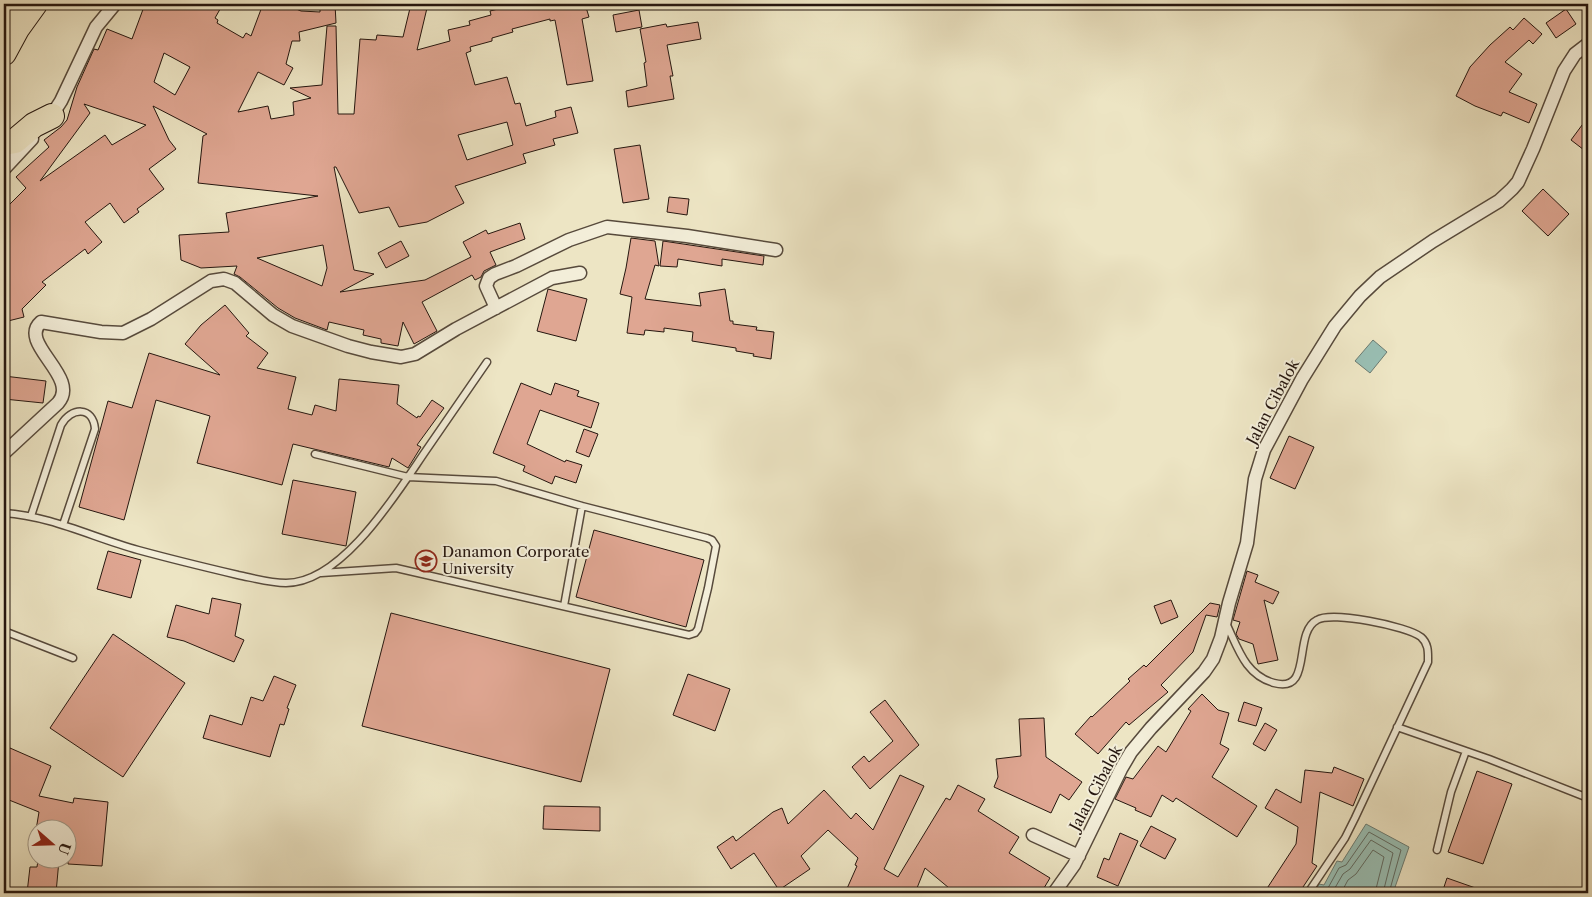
<svg xmlns="http://www.w3.org/2000/svg" width="1592" height="897" viewBox="0 0 1592 897" font-family="'Libre Caslon Text',serif">
	<rect width="100%" height="100%" fill="#ede5c4"/>
	<filter id="stains"><feTurbulence type="fractalNoise" baseFrequency=".004" numOctaves="4"/><feColorMatrix values="0 0 0 0 .2 0 0 0 0 .09 0 0 0 0 .02 0 0 0 .5 -.17"/></filter>
	<radialGradient id="worn" r=".72"><stop offset=".6" stop-color="#630" stop-opacity="0"/><stop offset="1" stop-color="#630" stop-opacity=".3"/></radialGradient>
	<path fill="#99bfb4" stroke="#6b7b72" d="M 1373,340 L 1387,352 L 1370,373 L 1355,361 Z
		M 1366,824 L 1409,847 L 1393,893 L 1314,893 L 1319,884 L 1324,885 L 1337,861 L 1342,862 Z"/>
	<g fill="none" stroke-linecap="round" stroke-linejoin="round">
		<path stroke="#5f6a62" stroke-width="1" d="M 1320,893 L 1328,888 L 1339,868 L 1346,865 L 1369,832 L 1401,850 L 1389,893
			M 1332,893 L 1343,874 L 1350,869 L 1371,840 L 1393,853 L 1383,893
			M 1341,893 L 1348,880 L 1356,874 L 1373,850 L 1384,857 L 1375,893"/>
	</g>
	<path fill="#dfa692" stroke="#25160f" fill-rule="evenodd" d="M 145,4 L 223,4 L 215,18 L 218,20 L 217,23 L 243,38 L 246,33 L 251,36 L 263,4 L 284,4 L 301,11 L 320,12 L 320,4 L 335,4 L 336,23 L 299,32 L 300,41 L 292,41 L 286,64 L 293,68 L 284,85 L 258,72 L 238,112 L 268,106 L 271,119 L 294,115 L 293,102 L 311,98 L 290,88 L 322,85 L 327,26 L 336,26 L 338,114 L 354,114 L 360,39 L 376,40 L 377,35 L 403,37 L 411,4 L 427,8 L 417,50 L 450,41 L 448,30 L 470,25 L 469,21 L 491,15 L 490,11 L 518,4 L 585,4 L 589,17 L 582,19 L 593,81 L 567,85 L 555,20 L 550,21 L 550,19 L 512,29 L 513,32 L 492,38 L 492,41 L 470,47 L 471,51 L 466,53 L 475,85 L 507,77 L 515,104 L 520,103 L 526,126 L 556,117 L 555,111 L 571,107 L 578,133 L 553,139 L 555,145 L 523,154 L 526,163 L 455,186 L 464,203 L 427,222 L 399,227 L 389,207 L 359,213 L 336,167 L 334,167 L 354,270 L 374,274 L 340,292 L 425,280 L 471,257 L 463,242 L 486,230 L 488,234 L 520,223 L 525,239 L 490,252 L 496,265 L 484,271 L 481,277 L 475,280 L 472,275 L 422,302 L 437,331 L 414,344 L 403,322 L 398,346 L 381,343 L 381,339 L 363,335 L 364,330 L 329,322 L 327,330 L 295,318 L 278,308 L 240,277 L 234,274 L 237,266 L 201,268 L 181,260 L 179,235 L 229,232 L 226,213 L 318,196 L 198,183 L 203,136 L 207,134 L 153,106 L 169,140 L 176,149 L 149,169 L 164,189 L 137,209 L 139,212 L 124,223 L 110,203 L 85,222 L 102,242 L 88,254 L 85,249 L 42,282 L 46,285 L 22,309 L 24,317 L 4,322 L 4,210 L 26,188 L 16,177 L 49,147 L 44,140 L 61,127 L 67,120 L 77,87 L 94,49 L 98,50 L 107,29 L 132,39 ZM 164,53 L 190,67 L 175,95 L 154,82 ZM 84,104 L 146,125 L 112,145 L 105,135 L 40,181 L 90,113 ZM 507,122 L 513,145 L 467,160 L 458,135 ZM 323,245 L 327,268 L 322,286 L 257,258 Z
		M 1566,9 L 1576,24 L 1556,38 L 1546,23 Z
		M 639,10 L 642,27 L 616,32 L 613,15 Z
		M 1524,18 L 1542,34 L 1533,44 L 1529,40 L 1505,62 L 1522,74 L 1509,92 L 1537,104 L 1529,123 L 1503,112 L 1501,116 L 1475,106 L 1456,96 L 1470,67 L 1490,45 L 1510,27 L 1513,30 Z
		M 698,22 L 701,39 L 667,45 L 673,76 L 670,76 L 674,99 L 628,107 L 626,91 L 647,86 L 644,63 L 646,62 L 640,29 L 666,24 L 667,27 Z
		M 1588,117 L 1588,153 L 1571,140 Z
		M 640,145 L 649,199 L 623,203 L 614,149 Z
		M 1543,189 L 1569,214 L 1548,236 L 1522,211 Z
		M 669,197 L 689,199 L 687,215 L 667,212 Z
		M 631,238 L 655,241 L 659,266 L 655,265 L 645,299 L 701,306 L 699,293 L 725,289 L 730,321 L 733,321 L 733,324 L 757,327 L 756,330 L 774,332 L 771,359 L 753,356 L 754,354 L 736,351 L 736,348 L 692,341 L 693,332 L 664,328 L 664,332 L 645,330 L 644,335 L 627,333 L 632,297 L 620,294 L 626,268 Z
		M 401,241 L 409,256 L 386,268 L 378,253 Z
		M 663,241 L 764,256 L 763,265 L 722,259 L 722,266 L 678,259 L 677,267 L 660,266 Z
		M 548,289 L 587,299 L 576,341 L 537,331 Z
		M 225,305 L 249,333 L 246,336 L 268,353 L 257,368 L 296,377 L 288,409 L 312,415 L 315,405 L 336,411 L 339,379 L 399,385 L 397,404 L 417,418 L 418,416 L 420,417 L 432,400 L 444,408 L 417,445 L 421,447 L 408,468 L 392,458 L 389,467 L 293,444 L 282,485 L 197,463 L 210,416 L 156,400 L 124,520 L 79,507 L 108,401 L 132,408 L 149,353 L 220,375 L 185,344 L 201,325 Z
		M 4,376 L 46,381 L 43,403 L 4,399 Z
		M 521,383 L 551,395 L 555,383 L 579,391 L 577,396 L 599,403 L 591,428 L 540,410 L 527,444 L 565,462 L 566,460 L 582,465 L 576,483 L 555,476 L 552,484 L 523,471 L 525,466 L 493,453 Z
		M 584,429 L 598,434 L 589,457 L 576,452 Z
		M 1289,436 L 1314,447 L 1295,489 L 1270,478 Z
		M 293,480 L 356,492 L 346,546 L 282,534 Z
		M 594,530 L 704,560 L 686,627 L 576,597 Z
		M 108,551 L 141,560 L 131,598 L 97,589 Z
		M 1247,571 L 1258,575 L 1255,582 L 1279,592 L 1273,604 L 1264,600 L 1278,660 L 1258,664 L 1253,644 L 1239,639 L 1236,634 L 1240,622 L 1233,620 Z
		M 212,598 L 241,604 L 235,636 L 244,640 L 234,662 L 184,641 L 167,637 L 176,605 L 209,614 Z
		M 1171,600 L 1178,617 L 1161,624 L 1154,606 Z
		M 1210,603 L 1220,605 L 1217,617 L 1206,615 L 1193,652 L 1161,685 L 1168,692 L 1129,725 L 1126,722 L 1098,754 L 1075,734 L 1091,716 L 1092,717 L 1130,681 L 1128,679 L 1144,665 L 1146,667 Z
		M 391,613 L 610,669 L 581,782 L 362,726 Z
		M 113,634 L 185,683 L 123,777 L 50,728 Z
		M 688,674 L 730,689 L 715,731 L 673,715 Z
		M 274,676 L 296,685 L 287,708 L 289,709 L 284,725 L 280,724 L 270,757 L 203,738 L 210,715 L 242,725 L 251,697 L 263,701 Z
		M 1202,694 L 1218,710 L 1229,713 L 1220,744 L 1229,749 L 1212,777 L 1257,806 L 1237,837 L 1176,798 L 1173,802 L 1162,795 L 1151,817 L 1135,810 L 1136,808 L 1115,799 L 1126,777 L 1133,779 L 1158,746 L 1166,752 L 1191,711 L 1188,709 Z
		M 885,700 L 919,745 L 870,789 L 852,767 L 864,756 L 869,762 L 893,741 L 870,712 Z
		M 1244,702 L 1262,708 L 1256,726 L 1238,721 Z
		M 1044,718 L 1046,757 L 1082,782 L 1069,800 L 1060,794 L 1051,813 L 994,787 L 998,777 L 996,759 L 1021,756 L 1019,719 Z
		M 1265,723 L 1277,730 L 1265,751 L 1253,744 Z
		M 10,748 L 51,766 L 39,796 L 73,803 L 74,798 L 108,802 L 102,866 L 68,864 L 68,830 L 36,830 L 39,812 L 4,798 L 4,762 Z
		M 1334,767 L 1364,779 L 1353,806 L 1320,792 L 1312,863 L 1317,866 L 1299,893 L 1264,893 L 1296,844 L 1298,827 L 1265,808 L 1276,789 L 1301,803 L 1305,770 L 1332,773 Z
		M 1477,771 L 1512,784 L 1483,864 L 1448,852 Z
		M 900,775 L 924,786 L 884,869 L 898,877 L 946,798 L 950,800 L 958,785 L 985,799 L 978,811 L 1019,837 L 1009,853 L 1050,878 L 1041,893 L 955,893 L 925,868 L 915,893 L 845,893 L 857,866 L 855,865 L 858,858 L 828,830 L 801,856 L 810,869 L 779,890 L 754,853 L 731,869 L 717,847 L 733,836 L 736,841 L 773,812 L 782,808 L 788,824 L 824,790 L 851,819 L 856,813 L 873,830 Z
		M 544,806 L 600,807 L 600,831 L 543,829 Z
		M 1151,826 L 1176,839 L 1165,859 L 1140,846 Z
		M 1120,833 L 1138,841 L 1118,886 L 1097,877 L 1104,858 L 1109,860 Z
		M 38,860 L 59,860 L 56,893 L 27,893 L 30,867 L 37,867 Z
		M 1447,878 L 1484,891 L 1484,893 L 1442,893 Z"/>
	<g fill="none" stroke-linecap="round" stroke-linejoin="round">
		<g stroke="#574a3c" stroke-width="9">
			<path id="service" d="M 315,454 L 408,477 L 496,481 L 582,506 L 707,538 L 712,540 L 716,546 L 708,588 L 698,629 L 695,633 L 689,635 L 396,568 L 321,573
				M 4,513 C 51,516 94,538 138,550 C 171,559 204,567 238,575 C 253,578 270,583 286,583 C 343,583 398,491 427,449 C 447,420 467,391 487,362
				M 31,516 L 61,425 C 71,407 93,406 95,429 L 63,525
				M 564,606 L 582,506
				M 1226,623 C 1238,648 1245,675 1274,683 C 1314,694 1292,633 1317,620 C 1332,611 1407,626 1421,637 C 1429,644 1428,653 1428,662 L 1355,818 L 1345,838 L 1308,893
				M 4,631 L 73,658
				M 1397,727 L 1489,759 L 1588,798
				M 1437,850 L 1451,792 L 1466,751"/>
		</g>
		<g stroke="#574a3c" stroke-width="15">
			<path id="minor" d="M 50,118 L 61,101 L 96,27 L 115,4
				M 4,169 L 32,139
				M 496,308 L 486,286 L 489,278 L 495,274 L 516,266 L 569,240 L 607,227 L 687,236 L 776,250
				M 4,453 L 58,403 C 81,377 17,343 41,322 L 101,332 L 123,333 L 151,319 L 211,281 L 224,279 L 235,283 L 273,315 L 292,326 L 348,346 L 371,352 L 401,357 L 415,354 L 456,329 L 552,278 L 580,273
				M 1033,835 L 1079,856
				M 1054,893 L 1074,865 L 1121,769 L 1131,752 L 1151,728 L 1204,672 L 1213,659 L 1221,638 L 1229,603 L 1247,543 L 1255,479 L 1264,450 L 1302,379 L 1335,326 L 1360,296 L 1380,277 L 1433,241 L 1499,201 L 1512,189 L 1518,182 L 1533,149 L 1564,71 L 1575,54 L 1588,44"/>
		</g>
		<g stroke="#25160f" stroke-width="26">
			<path id="motorway" d="M 4,20 L 14,4
				M 4,53 L 17,29 L 35,4
				M 4,143 L 15,141 L 34,125 L 52,116"/>
		</g>
		<use href="#service" stroke="#f3eed9" stroke-width="6"/>
		<use href="#minor" stroke="#f3eed9" stroke-width="12"/>
		<use href="#motorway" stroke="#ede5c4" stroke-width="24"/>
	</g>
	<defs>
		<g id="university-ring" transform="scale(1.125)"><circle r="9.5" fill="#f3eed9" stroke="#8f2418" stroke-width="1.5"/><path d="M0-5L7-2L0 1L-7-2ZM-4 1L0 2.5L4 1V4Q0 6-4 4Z" fill="#8f2418"/></g>
	</defs>
	<g fill-rule="evenodd">
		<use href="#university-ring" x="426" y="561"/>
	</g>
	<g text-anchor="middle" stroke-width="4" stroke-linejoin="round" paint-order="stroke">
		<g font-size="15" fill="#25160f" stroke="#f3eed9">
			<text transform="translate(1273 402) rotate(-62)" y="5">Jalan Cibalok</text>
			<text transform="translate(1096 788) rotate(-62)" y="5">Jalan Cibalok</text>
		</g>
		<g font-size="15" fill="#25160f" stroke="#f3eed9" text-anchor="start">
			<text x="442" y="557">Danamon Corporate<tspan x="442" dy="17">University</tspan></text>
		</g>
	</g>
	<rect width="1592" height="897" fill="none" stroke="#ede5c4" stroke-width="20"/>
	<rect x="5" y="5" width="1582" height="887" fill="none" stroke="#25160f" stroke-width="2.5"/>
	<rect x="10" y="10" width="1572" height="877" fill="none" stroke="#25160f"/>
	<g transform="translate(52 844) rotate(110)"><circle r="24" fill="#f3eed9" stroke="#a19888"/>
	<path d="M0-4L9 19L0 12L-9 19Z" fill="#8f2418"/>
	<text y="-8" font-size="14" font-weight="bold" text-anchor="middle" fill="#25160f">U</text>
	</g>
	<rect width="100%" height="100%" filter="url(#stains)"/>
	<rect width="100%" height="100%" fill="url(#worn)"/>
</svg>
